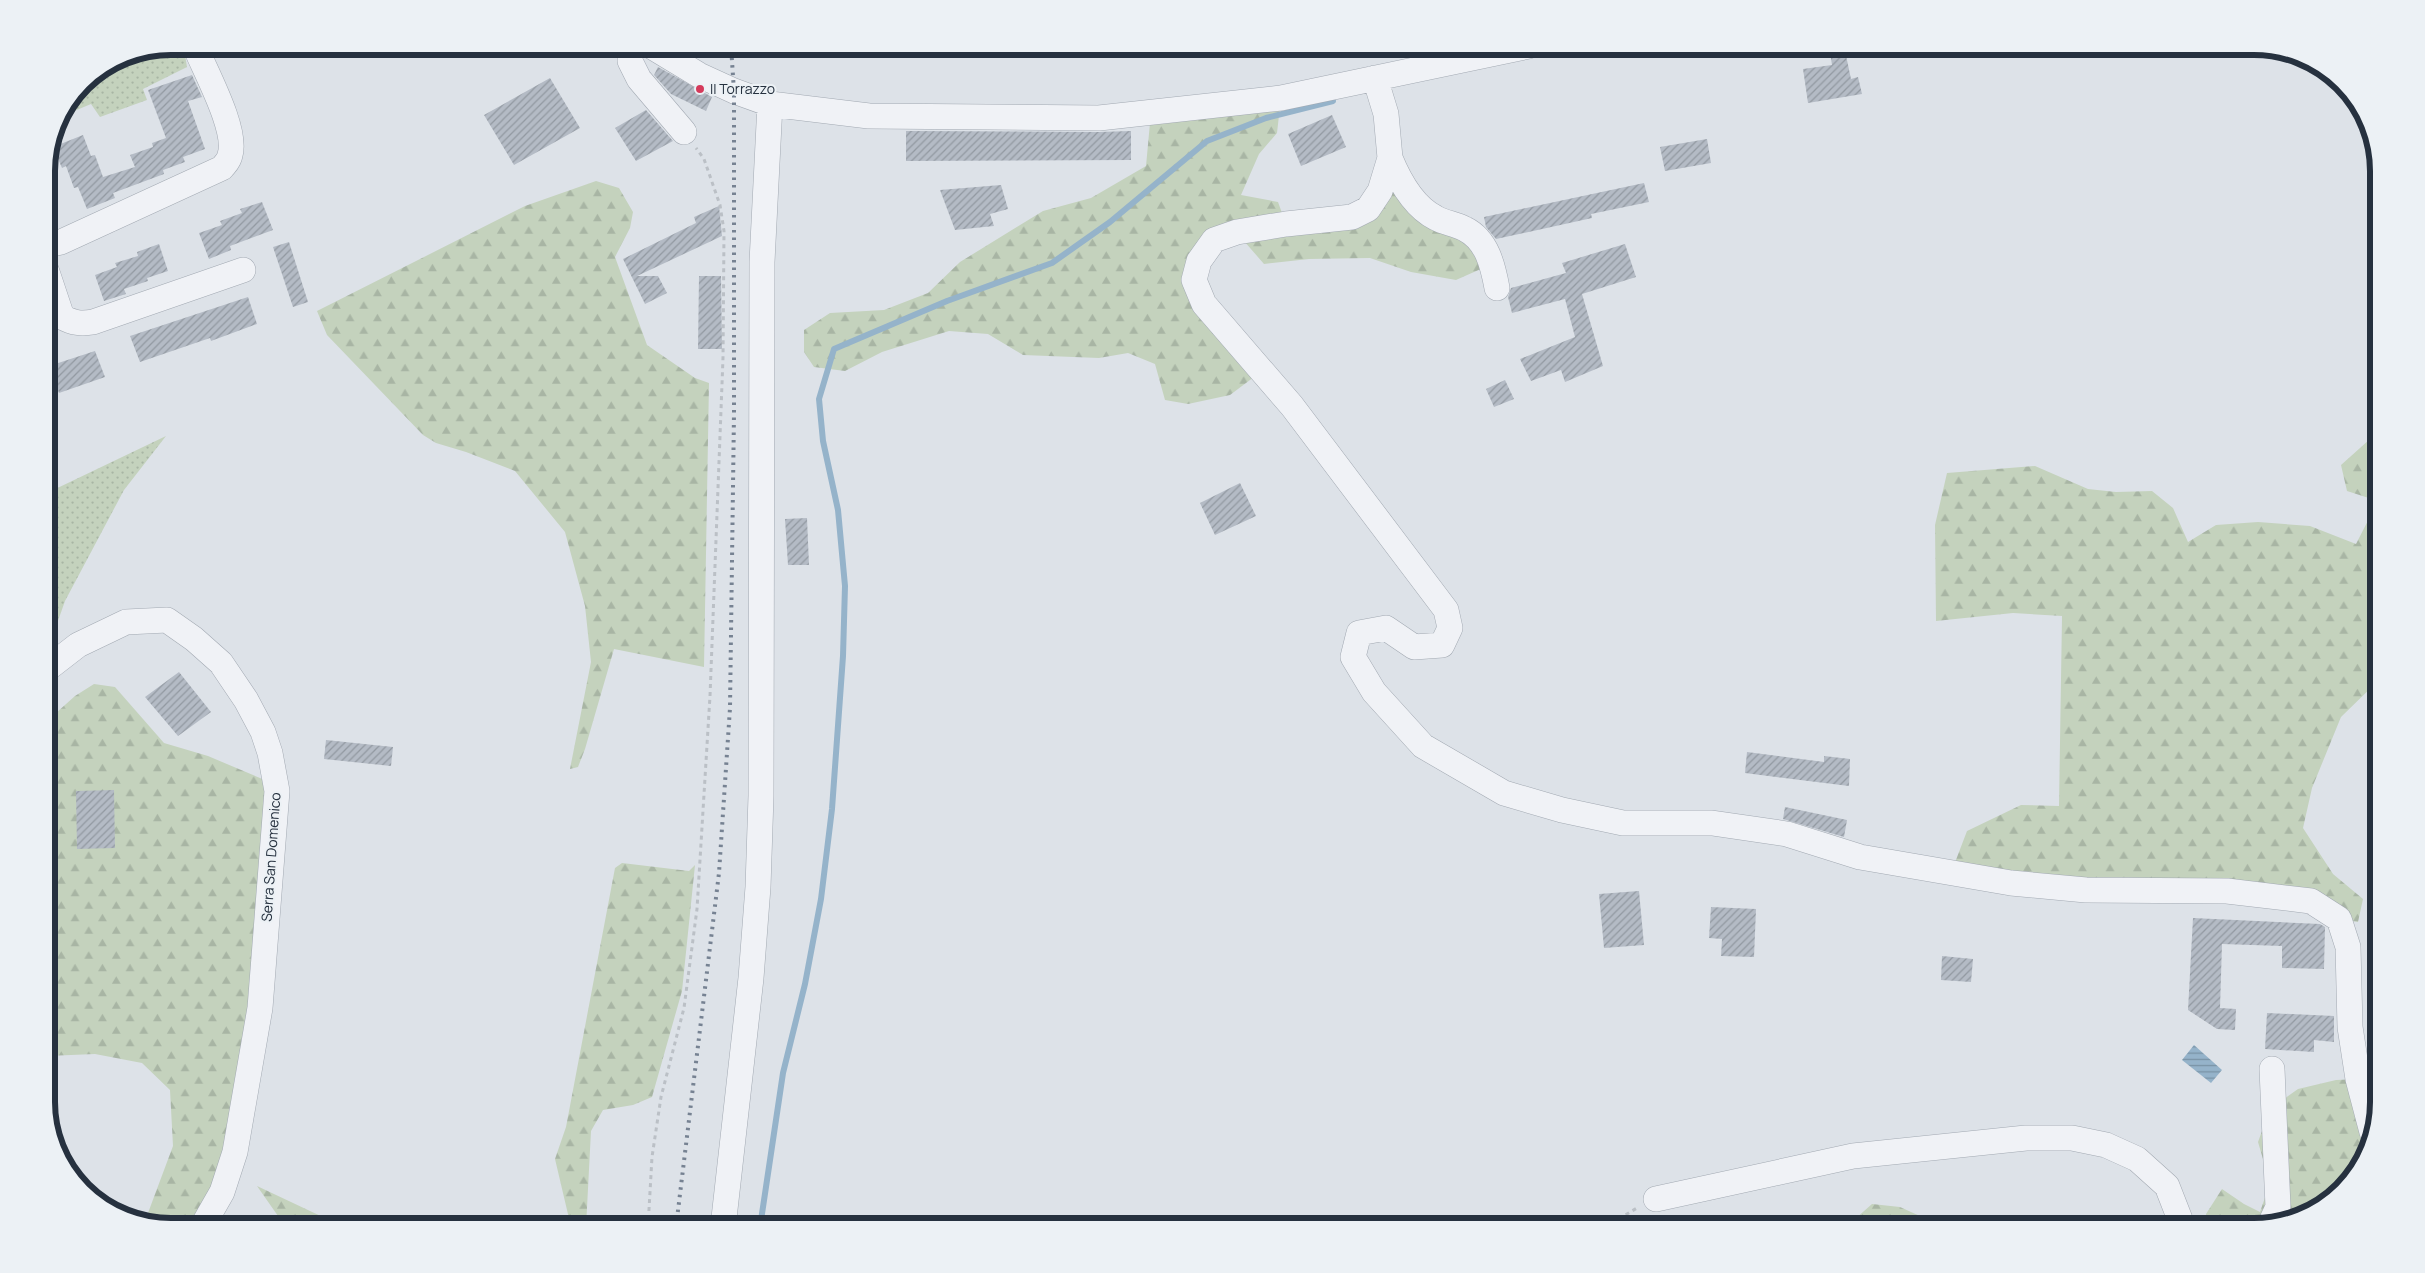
<svg xmlns="http://www.w3.org/2000/svg" width="2425" height="1273" viewBox="0 0 2425 1273" font-family="Manrope,sans-serif">
	<defs>
		<pattern id="grass-dots" width="8" height="8" patternUnits="userSpaceOnUse" patternTransform="scale(1.25)"><rect width="8" height="8" fill="#c4d2bd"/><path d="M2 2h.1M6 6h.1" fill="none" stroke="#a8b5a4" stroke-width="1.8" stroke-linecap="round"/></pattern>
		<pattern id="forest-firs" width="22" height="20" patternUnits="userSpaceOnUse" patternTransform="scale(1.25)"><rect width="22" height="20" fill="#c4d2bd"/><path d="M5 1l3.5 6h-7zM16 11l3.5 6h-7z" fill="#a8b5a4"/></pattern>
		<pattern id="water-rules" width="6" height="5" patternUnits="userSpaceOnUse" patternTransform="scale(1.25)"><rect width="6" height="5" fill="#95b3ca"/><path d="M0 2.5h6" fill="none" stroke="#7992a5"/></pattern>
		<pattern id="building-hatch" width="6" height="6" patternUnits="userSpaceOnUse" patternTransform="scale(1.25)"><rect width="6" height="6" fill="#b4bbc5"/><path d="M-1 1l2-2M0 6l6-6M5 7l2-2" fill="none" stroke="#9299a1"/></pattern>
	</defs>
	<rect width="100%" height="100%" fill="#dde2e8"/>
	<path fill="url(#grass-dots)" d="M 171,46 L 182,46 L 184,49 L 187,67 L 143,89 L 147,100 L 100,117 L 91,104 L 60,117 C 67,106 75,90 85,82 C 108,63 143,52 171,46 Z
		M 166,436 L 124,490 L 65,601 L 47,652 L 47,493 Z"/>
	<path fill="url(#forest-firs)" d="M 1281,98 L 1277,133 L 1259,154 L 1241,195 L 1278,202 L 1286,224 L 1352,217 L 1390,158 L 1492,264 L 1456,280 L 1411,272 L 1370,258 L 1309,259 L 1264,264 L 1237,233 L 1194,280 L 1262,371 L 1230,395 L 1188,404 L 1165,400 L 1155,364 L 1128,353 L 1099,358 L 1023,355 L 988,334 L 949,331 L 882,352 L 845,371 L 814,367 L 804,352 L 804,330 L 830,313 L 884,310 L 928,293 L 960,262 L 1043,211 L 1091,198 L 1146,166 L 1151,112 Z
		M 596,181 L 619,188 L 633,212 L 630,228 L 615,257 L 647,345 L 695,378 L 709,383 L 704,667 L 614,649 L 585,749 L 578,767 L 570,769 L 591,662 L 585,606 L 565,532 L 515,471 L 466,452 L 436,443 L 423,435 L 327,335 L 317,311 L 525,206 Z
		M 2379,431 L 2379,680 L 2341,717 L 2312,788 L 2303,828 L 2333,874 L 2363,899 L 2358,922 L 2339,919 L 2311,901 L 1951,873 L 1967,831 L 2021,805 L 2059,806 L 2062,616 L 2013,613 L 1936,621 L 1935,525 L 1947,473 L 2035,466 L 2088,489 L 2116,492 L 2152,491 L 2173,508 L 2188,542 L 2216,525 L 2258,522 L 2310,526 L 2356,544 L 2378,501 L 2347,491 L 2341,465 Z
		M 94,684 L 115,687 L 164,743 L 208,756 L 267,781 L 246,1048 L 213,1197 L 192,1227 L 171,1227 L 145,1221 L 173,1146 L 170,1090 L 142,1063 L 95,1054 L 47,1056 L 47,721 L 75,696 Z
		M 622,863 L 689,871 L 695,865 L 682,991 L 652,1097 L 633,1105 L 603,1110 L 591,1131 L 586,1227 L 571,1227 L 555,1159 L 566,1127 L 615,868 Z
		M 2358,1079 L 2372,1132 L 2366,1157 L 2316,1210 L 2254,1227 L 2207,1227 L 2206,1214 L 2222,1189 L 2244,1204 L 2260,1212 L 2270,1183 L 2258,1142 L 2270,1109 L 2298,1089 L 2336,1080 Z
		M 257,1186 L 344,1227 L 289,1227 L 278,1216 Z
		M 1872,1204 L 1900,1207 L 1944,1227 L 1846,1227 Z"/>
	<path fill="url(#water-rules)" d="M 2194,1045 L 2222,1070 L 2211,1083 L 2182,1060 Z"/>
	<g fill="none" stroke-linecap="round" stroke-linejoin="round">
		<path stroke="#95b3ca" stroke-width="6" d="M 1355,52 L 1362,46
			M 760,1227 L 783,1073 L 805,984 L 821,899 L 832,809 L 843,656 L 845,586 L 838,510 L 823,441 L 819,399 L 834,349 L 947,301 L 1052,263 L 1110,222 L 1207,141 L 1266,118 L 1333,101"/>
	</g>
	<path fill="url(#building-hatch)" d="M 1829,46 L 1844,46 L 1851,79 L 1858,77 L 1862,94 L 1808,103 L 1803,69 L 1832,65 Z
		M 658,67 L 712,97 L 706,111 L 671,94 L 654,75 Z
		M 192,75 L 202,97 L 188,101 L 205,149 L 183,157 L 185,162 L 163,170 L 164,174 L 113,193 L 115,198 L 87,209 L 78,187 L 74,188 L 66,166 L 62,168 L 53,147 L 83,135 L 91,156 L 95,155 L 103,177 L 135,167 L 130,155 L 153,147 L 152,143 L 166,138 L 148,90 Z
		M 550,78 L 580,128 L 514,165 L 484,115 Z
		M 646,110 L 673,141 L 636,161 L 615,128 Z
		M 1332,115 L 1346,147 L 1301,166 L 1288,134 Z
		M 906,131 L 1099,132 L 1131,131 L 1131,160 L 906,161 Z
		M 1707,139 L 1711,163 L 1665,171 L 1660,147 Z
		M 1644,183 L 1649,202 L 1591,214 L 1592,218 L 1496,239 L 1486,227 L 1484,217 Z
		M 1001,185 L 1008,209 L 990,214 L 994,226 L 955,230 L 940,190 Z
		M 262,202 L 273,230 L 230,246 L 231,250 L 209,259 L 199,233 L 222,225 L 220,221 L 242,213 L 240,209 Z
		M 719,206 L 722,236 L 637,276 L 658,276 L 667,293 L 645,304 L 623,259 L 696,223 L 694,217 Z
		M 289,242 L 308,302 L 293,307 L 273,247 Z
		M 159,244 L 168,271 L 147,278 L 148,281 L 124,289 L 126,294 L 104,301 L 95,275 L 117,267 L 115,263 L 138,256 L 137,252 Z
		M 1625,244 L 1636,277 L 1582,294 L 1603,366 L 1565,382 L 1561,370 L 1531,381 L 1520,359 L 1575,337 L 1565,299 L 1512,313 L 1508,297 L 1511,288 L 1566,273 L 1562,263 Z
		M 699,276 L 721,276 L 722,349 L 698,349 Z
		M 248,297 L 257,324 L 211,341 L 210,338 L 140,362 L 130,336 Z
		M 95,351 L 105,377 L 59,393 L 49,366 Z
		M 1505,380 L 1514,399 L 1494,407 L 1486,389 Z
		M 1240,483 L 1256,516 L 1215,535 L 1200,503 Z
		M 807,518 L 809,565 L 788,565 L 785,519 Z
		M 179,672 L 211,712 L 178,736 L 145,697 Z
		M 326,740 L 393,747 L 391,766 L 324,759 Z
		M 1747,752 L 1824,762 L 1824,756 L 1850,759 L 1849,786 L 1745,773 Z
		M 114,790 L 115,848 L 77,849 L 76,791 Z
		M 1785,807 L 1847,820 L 1844,837 L 1783,819 Z
		M 1639,891 L 1644,945 L 1604,948 L 1599,894 Z
		M 1711,907 L 1756,909 L 1754,957 L 1721,956 L 1722,939 L 1709,938 Z
		M 2193,918 L 2320,924 L 2325,927 L 2324,969 L 2282,968 L 2282,946 L 2222,944 L 2220,1008 L 2236,1009 L 2235,1030 L 2217,1029 L 2188,1010 Z
		M 1942,956 L 1973,959 L 1971,982 L 1941,980 Z
		M 2267,1013 L 2334,1016 L 2334,1042 L 2314,1040 L 2314,1052 L 2265,1049 Z"/>
	<g fill="none" stroke-linecap="round" stroke-linejoin="round">
		<g stroke="#a2a9b2" stroke-width="26">
			<path id="minor" d="M 631,46 L 630,61 L 639,79 L 684,132
				M 651,46 L 699,75 L 734,91 L 770,104 L 869,116 L 1099,118 L 1281,98 L 1529,46
				M 1375,78 L 1386,114 L 1390,158 L 1380,191 L 1368,209 L 1352,217 L 1286,224 L 1237,232 L 1214,240 L 1199,261 L 1194,280 L 1204,304 L 1292,406 L 1446,610 L 1450,628 L 1442,645 L 1414,647 L 1386,628 L 1359,633 L 1353,657 L 1374,692 L 1423,746 L 1504,793 L 1562,810 L 1623,823 L 1712,823 L 1787,834 L 1860,857 L 2011,883 L 2086,890 L 2227,891 L 2311,901 L 2339,919 L 2348,947 L 2350,1027 L 2358,1079 L 2372,1132
				M 1390,158 C 1399,180 1414,207 1436,218 C 1445,223 1456,224 1465,229 C 1487,240 1493,266 1497,288
				M 47,245 L 61,242 L 222,168 C 225,164 229,161 230,155 C 238,130 205,71 195,46
				M 47,272 L 62,317 C 73,323 81,324 93,322 L 243,270
				M 47,669 L 78,645 L 126,622 L 167,620 L 194,639 L 221,663 L 246,700 L 263,732 L 270,753 L 277,791 L 260,1008 L 235,1152 L 222,1192 L 202,1227
				M 1656,1199 L 1853,1156 L 2026,1138 L 2072,1138 L 2106,1145 L 2137,1159 L 2167,1186 L 2183,1227
				M 2271,1222 L 2278,1207 L 2272,1069
				M 723,1227 L 751,978 L 758,887 L 761,796 L 762,262 L 770,104"/>
		</g>
		<path stroke="#bbc0c6" stroke-width="3" stroke-dasharray="4 4" stroke-linecap="butt" d="M 648,1227 L 652,1157 L 661,1097 L 684,1008 L 697,909 L 710,696 L 723,358 L 724,231 L 720,205 L 704,159 L 696,148
			M 1605,1227 L 1637,1208"/>
		<use href="#minor" stroke="#f0f2f6" stroke-width="25"/>
		<path stroke="#768292" stroke-width="4" stroke-dasharray="2.5 5" stroke-linecap="butt" d="M 676,1227 L 719,873 L 730,708 L 734,413 L 734,91 L 731,46"/>
	</g>
	<circle fill="#d53a5b" stroke="#ecf1f5" stroke-width="2" cx="700" cy="89" r="5"/>
	<g text-anchor="middle" stroke-width="4" stroke-linejoin="round" paint-order="stroke">
		<g font-size="14" fill="#26313f" stroke="#ecf1f5" text-anchor="start">
			<text x="710" y="94">Il Torrazzo</text>
		</g>
		<g font-size="14" fill="#26313f" stroke="#ecf1f5">
			<text transform="translate(271 857) rotate(-86)" y="5">Serra San Domenico</text>
		</g>
	</g>
	<path d="M0 0H2425V1273H0ZM171 55H2254A116 116 0 0 1 2370 171V1102A116 116 0 0 1 2254 1218H171A116 116 0 0 1 55 1102V171A116 116 0 0 1 171 55Z" fill="#ecf1f5" fill-rule="evenodd"/>
	<path fill="none" stroke="#26313f" stroke-width="6" d="M171 55H2254A116 116 0 0 1 2370 171V1102A116 116 0 0 1 2254 1218H171A116 116 0 0 1 55 1102V171A116 116 0 0 1 171 55Z"/>
</svg>
